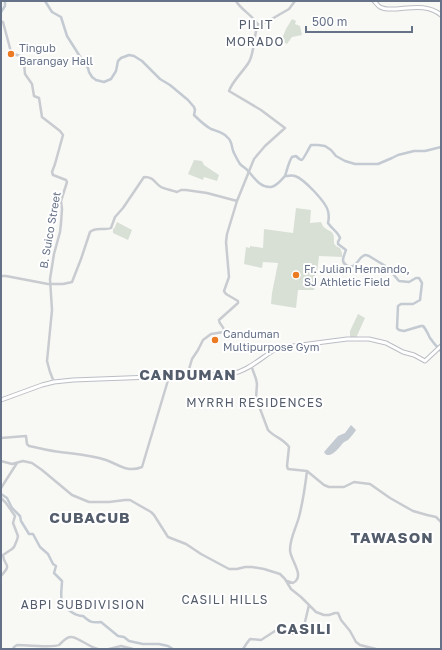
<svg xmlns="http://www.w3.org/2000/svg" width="442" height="650" viewBox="0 0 442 650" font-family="'Golos Text',sans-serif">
	<rect width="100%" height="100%" fill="#f8f8f5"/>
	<path fill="#d8e0d6" d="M 292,19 L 296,21 L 295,24 L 300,26 L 302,35 L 292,37 L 287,44 L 281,41 L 286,29 Z
		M 194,160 L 202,161 L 204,165 L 219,175 L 217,181 L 204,177 L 203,180 L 188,174 Z
		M 296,208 L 311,210 L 310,223 L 321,222 C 322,224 323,227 325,228 C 327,230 332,231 333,234 C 336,240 330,244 340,248 L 342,253 L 342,257 L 319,256 L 317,273 L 315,273 L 315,277 L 316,279 L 314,290 L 298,290 L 296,308 L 271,304 L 272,293 L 278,263 L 263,262 L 262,268 L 244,264 L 246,247 L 250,248 L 250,246 L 263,248 L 264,229 L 293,233 Z
		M 117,222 L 132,230 L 128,240 L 113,233 L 113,228 L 114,229 Z
		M 358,314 L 365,318 L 356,338 L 350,337 L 350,331 Z"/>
	<path fill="#c3cad1" d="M 351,425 L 356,430 C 354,433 351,437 348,440 C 346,441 344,442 343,443 C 339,448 329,461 324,452 L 338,436 L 345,433 Z"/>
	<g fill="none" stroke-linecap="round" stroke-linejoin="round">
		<path stroke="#c3cad1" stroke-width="2.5" d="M 45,1 L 52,12 L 61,17 L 67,36 L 79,55 L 88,68 L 89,72 L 92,77 L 96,80 L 104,82 L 111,79 L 116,71 L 118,61 L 121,58 L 129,55 L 134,56 L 142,61 L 160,79 L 170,85 L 188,100 L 194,107 L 195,110 L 194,115 C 199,120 204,125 211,129 C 216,131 223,132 227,137 C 233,141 231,148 234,153 C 236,157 238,161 240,164 C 243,167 247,169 249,172 C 255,179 261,188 271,187 C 277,186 281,180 285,176 C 289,176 292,175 295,176 C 304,179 326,202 328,211 C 329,215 329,219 328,223 C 332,229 338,232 340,238 L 338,242 L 338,244 L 346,250 C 345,253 343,257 343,260 C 343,265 349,267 353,266 C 358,264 358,259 363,256 C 366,254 366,255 369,256 L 387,267 L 399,281 L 409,282 L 416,278 L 419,278 L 422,283 L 420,300 L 413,304 L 401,304 L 398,306 L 397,328 L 399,330 L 404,331 L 421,326 L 423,326 C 426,329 428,334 430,338 C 432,341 439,349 441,351
			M 1,12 L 5,6 L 5,1
			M 285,176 C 287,170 289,161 292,157 L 296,156 C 297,157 300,160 302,160 C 303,160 309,148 311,145 L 318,145 L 325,146 L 331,150 L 336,156 L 345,161 L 355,164 L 378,164 L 392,158 L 398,155 L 414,151 L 425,151 L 441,147
			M 1,494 L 7,498 L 12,508 L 20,516 L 21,521 L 29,534 L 33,534 L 40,547 L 48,554 L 53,564 L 56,566 L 54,573 L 62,581 C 62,588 60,595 62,601 C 65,609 75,616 83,616 C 90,622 91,623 101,622 L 118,636 L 124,637 L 129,641 L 143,644 L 159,644 L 168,646 L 173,649"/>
		<g stroke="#babec4" stroke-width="5">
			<path id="secondary" d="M 374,1 C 376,3 378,6 380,7 C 385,10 391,9 396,9 C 411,8 428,4 441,15
				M 1,400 L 42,385 L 54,382 L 73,380 L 231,374 C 247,371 260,359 274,350 L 278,348 L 347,339 L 369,339 L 386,343 L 403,352 L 414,355 L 425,361 L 441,346"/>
		</g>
		<path stroke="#c8cbcf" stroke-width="2.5" d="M 1,21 L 3,22 L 11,52 L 14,54 L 20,56 L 24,63 L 25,74 L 32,84 L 34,96 L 39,98 L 42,117 L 60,131 L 63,135 L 55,164 L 52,172 L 53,175 L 66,180 L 67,182 L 61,201 L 62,209 L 61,223 L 60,232 L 54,254 L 50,279 L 52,310 L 47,361 L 50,372 L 54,382
			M 258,25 L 270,20 L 289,9 L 295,1
			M 1,276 L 6,276 L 48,284 L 63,284 L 72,282 L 81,259 L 90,232 C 96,226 105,231 111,228 L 115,217 L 123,208 L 144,177 C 155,177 154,183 161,187 C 165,189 171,190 177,192 L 181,190 L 186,190 L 207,193 L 237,201
			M 251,365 L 256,379 L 257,384 L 256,398 L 268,430 C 274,437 284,439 289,447 L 287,466 L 288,469 L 307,471 L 324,485 L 329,487 L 344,487 L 354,482 L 370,484 L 390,498 L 413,511 L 427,515 L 436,517 L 441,522
			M 187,376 L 192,359 L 198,350 L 203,340 L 211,334 L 224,332 C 225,326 219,325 219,320 L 238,303 L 238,301 L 226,294 L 224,291 L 229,277 L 226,242 L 227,234 L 237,201 L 254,159 L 265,146 L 285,128 L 261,110 L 229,91 C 233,80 243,72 249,62 C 255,51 253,37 258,25 C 253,15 242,11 236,1
			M 1,438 L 26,436 L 27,444 L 29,446 C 39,448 50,451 60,452 C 76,454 91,455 106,460 C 120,465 127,473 142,467 L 169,377
			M 1,461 L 12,464 L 23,461 L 32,463 L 42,470 L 72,495 L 89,502 L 109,502 L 125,500 L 130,500 L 151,512 L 154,515 L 168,537 L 186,544 L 201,554 L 229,569 L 237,569 L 245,567 L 252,567 L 264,569 L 280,574 L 285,579 L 291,589 L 301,597 L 316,612 L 324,615 L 329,615 L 335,613 L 338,613 L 341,620 L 350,631 L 356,642 L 360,645 L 376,649
			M 1,488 L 17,463
			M 1,498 L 6,503 L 15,516 L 13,523 L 18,536 L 17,540 L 14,547 L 12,549 L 3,555 C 4,567 13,563 1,576
			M 287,581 L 293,583 C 306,576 290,560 290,550 C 290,538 296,528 299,517 C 303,501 305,488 307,471
			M 13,649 L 14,647 L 17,645 C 25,645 53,648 59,645 C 63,642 66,636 72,637 C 79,638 89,647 98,649
			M 109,649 L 121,646 L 133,649
			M 243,649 L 247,643 L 250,639 L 261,640 L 275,631 L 281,631 L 294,634 L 300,632 L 304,626 L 309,605"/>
		<use href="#secondary" stroke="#fff" stroke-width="3"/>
	</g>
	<g fill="#eb7a23" stroke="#fff" stroke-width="1.5">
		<circle cx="11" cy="54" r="4"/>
		<circle cx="296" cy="275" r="4"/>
		<circle cx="215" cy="340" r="4"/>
	</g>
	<g text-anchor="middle" stroke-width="4" stroke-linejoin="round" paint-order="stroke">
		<g font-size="11" fill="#667288" stroke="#fff" text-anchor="start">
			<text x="19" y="52">Tingub<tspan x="19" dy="13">Barangay Hall</tspan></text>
			<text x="304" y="273">Fr. Julian Hernando,<tspan x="304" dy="13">SJ Athletic Field</tspan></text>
			<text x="223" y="338">Canduman<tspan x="223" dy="13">Multipurpose Gym</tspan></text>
		</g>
		<g font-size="11" fill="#667288" stroke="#fff">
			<text transform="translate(50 230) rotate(-80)" y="4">B. Suico Street</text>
		</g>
		<g font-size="12" letter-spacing="1" fill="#545d6c" stroke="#fff">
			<text x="256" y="29">PILIT</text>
			<text x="255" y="46">MORADO</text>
			<text x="255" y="407">MYRRH RESIDENCES</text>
			<text x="225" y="604">CASILI HILLS</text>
			<text x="83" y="609">ABPI SUBDIVISION</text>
		</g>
		<g font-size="15" font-weight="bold" letter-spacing="1" fill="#545d6c" stroke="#fff">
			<text x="188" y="380">CANDUMAN</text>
			<text x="90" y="523">CUBACUB</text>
			<text x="392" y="543">TAWASON</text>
			<text x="304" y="634">CASILI</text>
		</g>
	</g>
	<rect width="442" height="650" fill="none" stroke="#667288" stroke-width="4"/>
	<path d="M306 26v6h106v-6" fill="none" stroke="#667288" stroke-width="2"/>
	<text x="312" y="26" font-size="12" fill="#667288" stroke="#ffffff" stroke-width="3" paint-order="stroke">500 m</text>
</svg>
